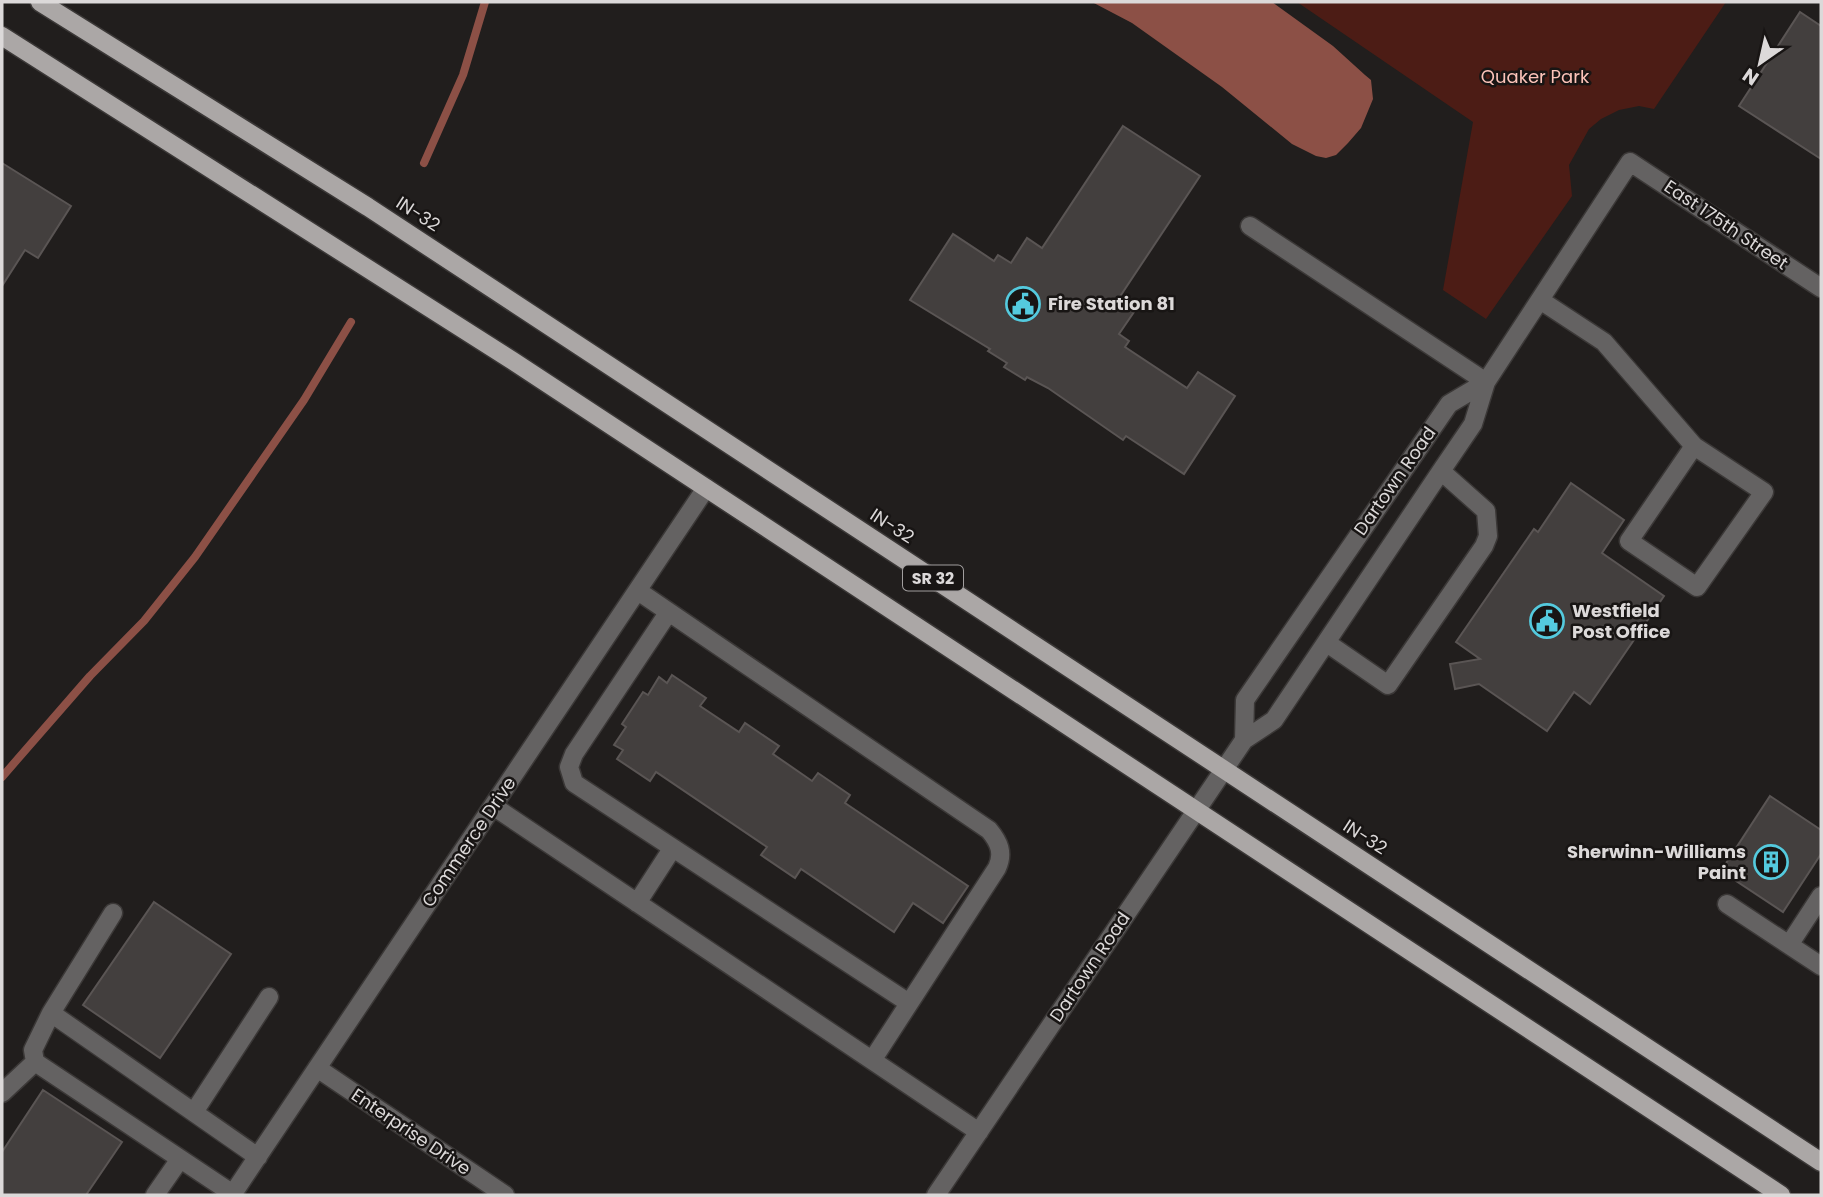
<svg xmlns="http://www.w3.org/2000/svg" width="1823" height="1197" viewBox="0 0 1823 1197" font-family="Poppins,sans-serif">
	<rect width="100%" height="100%" fill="#211e1d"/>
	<path fill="#4c1c15" d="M 1297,2 L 1726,2 L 1654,109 L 1639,106 L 1619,110 L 1601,119 L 1589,129 L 1569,165 L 1572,196 L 1486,319 L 1443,290 L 1473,122 Z"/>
	<path fill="#8c5046" d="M 1092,2 L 1272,2 L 1333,46 L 1365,75 L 1371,80 L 1373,99 L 1361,128 L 1348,143 L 1336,155 L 1326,158 L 1316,156 L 1292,144 L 1222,87 L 1132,23 Z"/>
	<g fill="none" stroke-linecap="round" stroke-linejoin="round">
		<path stroke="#8c5046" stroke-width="8" d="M 424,163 L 463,75 L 485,2
			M 2,777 L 90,676 L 144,621 L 195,557 L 304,400 L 351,322"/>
	</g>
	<path fill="#433f3e" stroke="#5a5554" stroke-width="2" d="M 1800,12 L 1821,26 L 1821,159 L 1739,106 Z
		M 1123,126 L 1200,176 L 1119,298 L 1136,309 L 1119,334 L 1129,341 L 1125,347 L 1187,388 L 1198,372 L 1235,396 L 1184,474 L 1126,436 L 1123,440 L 1048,388 L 1027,377 L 1025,380 L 1004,367 L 1007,363 L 988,351 L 990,349 L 910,300 L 953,234 L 994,261 L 998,255 L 1011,263 L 1027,238 L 1042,248 Z
		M 2,163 L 71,206 L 38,258 L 25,250 L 2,286 Z
		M 1571,483 L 1624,520 L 1602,553 L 1664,596 L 1590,704 L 1574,692 L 1547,731 L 1479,684 L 1455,689 L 1450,664 L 1480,659 L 1456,642 L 1534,529 L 1538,532 Z
		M 672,675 L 706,698 L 700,706 L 739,732 L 745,723 L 779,746 L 773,754 L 812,781 L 818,773 L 850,795 L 845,803 L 968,886 L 943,923 L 913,903 L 894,932 L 801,869 L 795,878 L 761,855 L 767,847 L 656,772 L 650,781 L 617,759 L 623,750 L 614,745 L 626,727 L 622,724 L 643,692 L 648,695 L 659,677 L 667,683 Z
		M 1770,796 L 1821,830 L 1821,854 L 1783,912 L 1721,871 Z
		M 154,902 L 231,954 L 160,1058 L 83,1005 Z
		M 43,1090 L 122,1142 L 86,1195 L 2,1195 L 2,1152 Z"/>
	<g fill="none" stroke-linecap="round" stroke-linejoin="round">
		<g stroke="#3b3837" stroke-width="21">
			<path id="minor" d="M 1250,226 L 1486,382
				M 1540,300 L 1604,342 L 1694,446 L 1764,492 L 1697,587 L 1629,541 L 1694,446
				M 638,591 L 989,830 C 999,842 1004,853 997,868 L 873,1059
				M 668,613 L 574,754 L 569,767 L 574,783 L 909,1003
				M 1327,643 L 1388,685 L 1484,546 L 1488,536 L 1486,511 L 1441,471
				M 1244,740 L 1245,700 L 1449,404 L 1486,382
				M 493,806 L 979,1132
				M 637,903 L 672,849
				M 1727,904 L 1821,966
				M 113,913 L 51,1013 L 258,1157
				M 1789,945 L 1821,896
				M 51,1013 L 33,1050 L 35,1062 L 233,1194
				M 317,1068 L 505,1195
				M 2,1093 L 35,1062
				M 194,1112 L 269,997
				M 155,1195 L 180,1159
				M 232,1195 L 706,488
				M 936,1195 L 1244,740 L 1274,720 L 1441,471 L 1473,424 L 1486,382 L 1630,162 L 1821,288"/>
		</g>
		<g stroke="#3b3837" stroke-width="21">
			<path id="major" d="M 40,2 L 368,207 L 1821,1162
				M 2,36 L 513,361 L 1781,1195"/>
		</g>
		<use href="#minor" stroke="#646262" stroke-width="18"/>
		<use href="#major" stroke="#aba7a6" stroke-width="18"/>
	</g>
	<defs>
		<g id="civic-ring" transform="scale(1.75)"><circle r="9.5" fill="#181514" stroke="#54cade" stroke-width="1.5"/><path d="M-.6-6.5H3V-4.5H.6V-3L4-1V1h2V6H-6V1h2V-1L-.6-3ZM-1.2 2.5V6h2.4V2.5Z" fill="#54cade"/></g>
		<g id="building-ring" transform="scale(1.75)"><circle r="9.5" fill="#181514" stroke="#54cade" stroke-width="1.5"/><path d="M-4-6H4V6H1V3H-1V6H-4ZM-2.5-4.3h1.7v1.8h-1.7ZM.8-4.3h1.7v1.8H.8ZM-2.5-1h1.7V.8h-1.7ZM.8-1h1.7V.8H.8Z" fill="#54cade"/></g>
	</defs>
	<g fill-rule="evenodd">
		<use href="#civic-ring" x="1023" y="304"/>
		<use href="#civic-ring" x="1547" y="621"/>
		<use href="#building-ring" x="1771" y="862"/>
	</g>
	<g text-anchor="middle" stroke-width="5" stroke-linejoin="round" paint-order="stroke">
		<rect fill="#181514" stroke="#a19e9e" stroke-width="2" x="903" y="565.5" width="60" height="25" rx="5"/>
		<g font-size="16" font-weight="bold" fill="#dcd9d9">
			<text x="933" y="584">SR 32</text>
		</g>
		<g font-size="18" fill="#fcc3b9" stroke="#181514">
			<text x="1535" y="83">Quaker Park</text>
		</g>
		<g font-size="18" fill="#dcd9d9" stroke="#181514">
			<text transform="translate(418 214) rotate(33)" y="6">IN-32</text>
			<text transform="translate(1726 225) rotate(34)" y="6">East 175th Street</text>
			<text transform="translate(1395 481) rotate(-55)" y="6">Dartown Road</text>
			<text transform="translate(892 526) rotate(33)" y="6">IN-32</text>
			<text transform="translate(1365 837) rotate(33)" y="6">IN-32</text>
			<text transform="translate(469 842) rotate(-56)" y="6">Commerce Drive</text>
			<text transform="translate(1090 967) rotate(-56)" y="6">Dartown Road</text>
			<text transform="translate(411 1132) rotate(34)" y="6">Enterprise Drive</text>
		</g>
		<g font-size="18" font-weight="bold" fill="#dcd9d9" stroke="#181514" text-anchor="start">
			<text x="1048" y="310">Fire Station 81</text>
			<text x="1572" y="617">Westfield<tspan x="1572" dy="21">Post Office</tspan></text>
			<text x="1746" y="858" text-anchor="end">Sherwinn-Williams<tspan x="1746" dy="21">Paint</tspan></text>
		</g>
	</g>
	<rect width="1823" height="1197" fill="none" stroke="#dcd9d9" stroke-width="7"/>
	<g transform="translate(1760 63) rotate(214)" stroke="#181514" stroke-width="5" paint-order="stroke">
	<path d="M0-5L12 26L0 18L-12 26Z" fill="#dcd9d9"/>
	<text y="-10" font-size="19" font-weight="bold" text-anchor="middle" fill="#dcd9d9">N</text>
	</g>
</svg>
